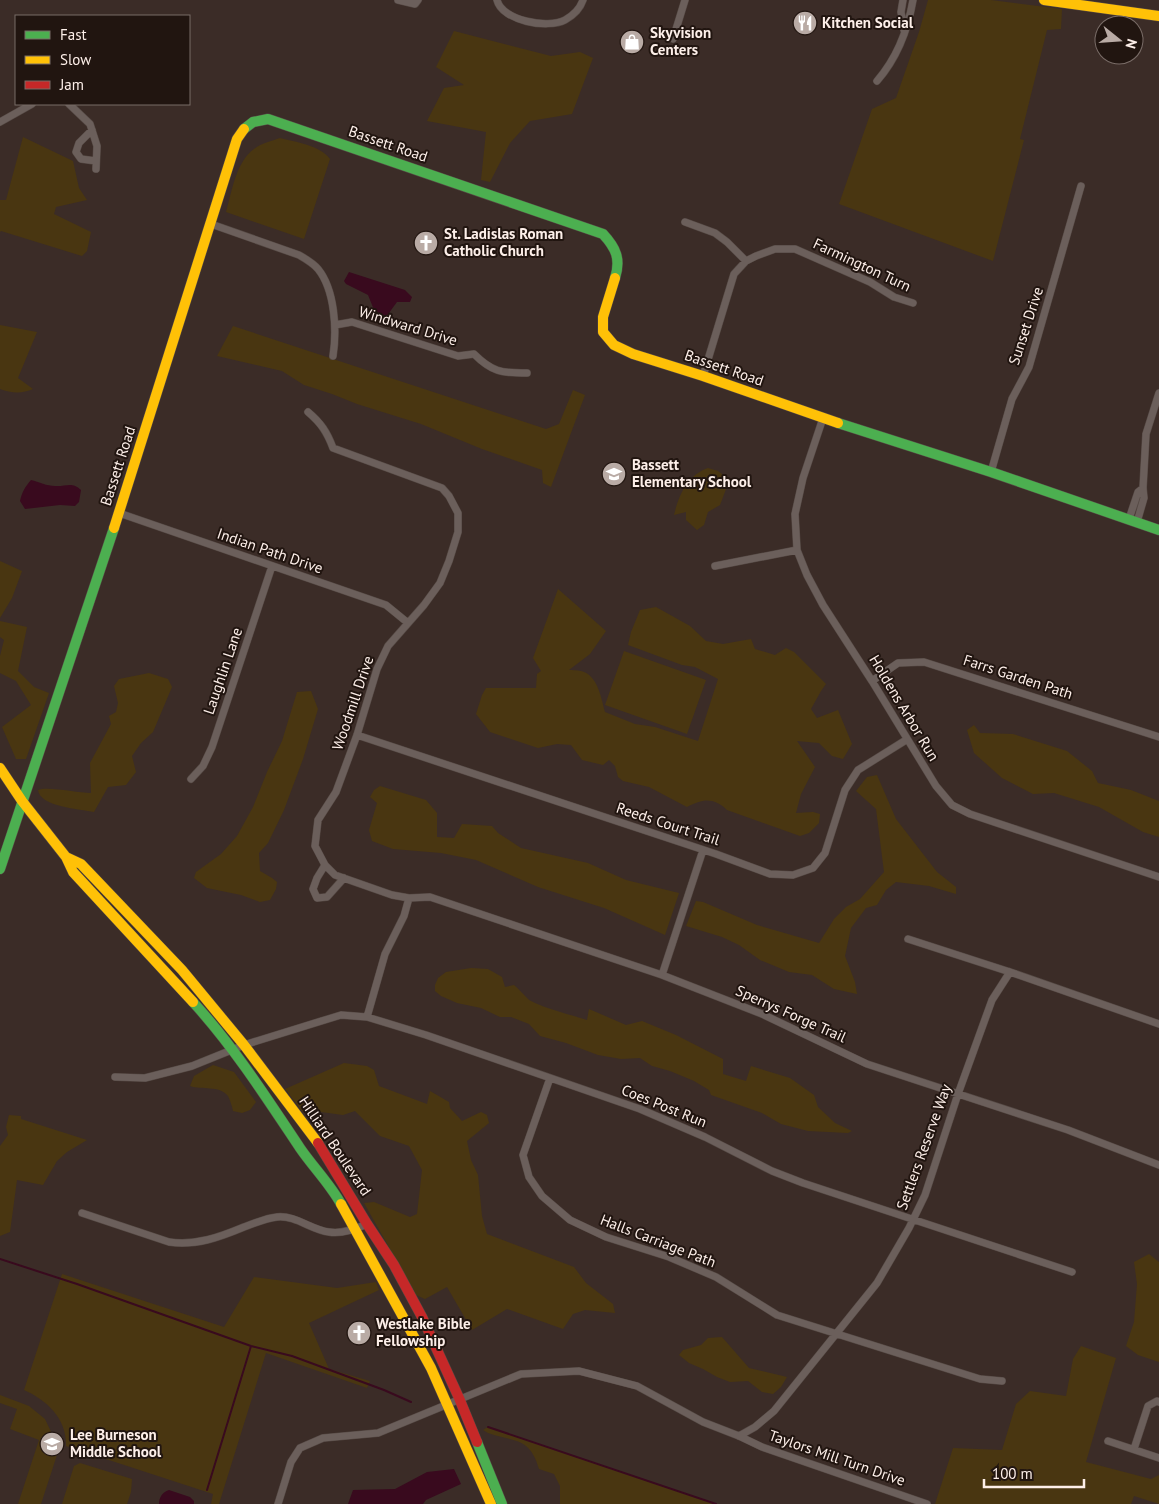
<svg xmlns="http://www.w3.org/2000/svg" width="1159" height="1504" viewBox="0 0 1159 1504" font-family="'PT Sans',sans-serif">
	<rect width="100%" height="100%" fill="#3b2c27"/>
	<path fill="#493611" d="M 928,0 L 991,0 L 1062,9 L 1061,29 L 1047,30 L 1020,139 L 1024,140 L 993,261 L 839,204 L 872,109 L 896,98 L 919,32 Z
		M 454,31 L 551,56 L 580,52 L 593,58 L 572,114 L 530,121 L 510,143 L 490,182 L 481,180 L 486,132 L 427,121 L 444,88 L 464,85 L 436,67 Z
		M 23,137 L 73,161 L 79,188 L 87,200 L 56,207 L 54,214 L 91,232 L 87,251 L 82,256 L 1,231 L 0,232 L 0,200 L 6,200 Z
		M 280,138 C 295,142 320,145 330,159 L 304,239 L 226,212 C 232,191 236,162 254,149 C 261,143 272,141 280,138 Z
		M 0,325 L 37,332 L 18,378 L 33,389 C 22,394 11,393 0,389 Z
		M 233,326 L 546,429 L 559,424 L 573,390 L 585,395 L 551,487 L 543,483 L 542,470 L 482,449 L 421,424 L 357,404 L 332,394 L 304,385 L 282,371 L 217,356 Z
		M 708,468 L 718,471 L 726,477 L 728,484 L 720,505 L 708,512 L 704,525 L 697,530 L 686,520 L 686,512 L 674,515 C 679,494 688,475 708,468 Z
		M 0,561 L 22,571 L 12,598 L 0,618 Z
		M 558,589 L 606,631 L 590,654 L 569,670 C 572,670 577,670 581,671 C 598,675 601,698 605,712 L 635,724 L 655,727 L 698,741 L 718,679 L 695,667 L 682,665 L 628,645 L 631,632 L 640,610 L 656,607 L 690,626 L 706,641 L 723,644 L 751,639 L 755,649 L 775,655 L 786,648 L 794,652 L 826,684 L 821,691 L 811,709 L 817,718 L 838,710 L 852,744 L 843,759 L 832,756 L 819,743 L 797,741 L 815,767 L 801,794 L 796,813 L 813,812 L 820,814 L 819,823 L 809,833 L 800,836 L 727,810 C 713,797 703,799 687,807 L 649,787 L 623,781 L 618,777 L 615,766 L 609,760 L 603,765 L 582,760 L 571,745 L 557,744 L 538,748 L 490,732 L 476,714 L 482,695 L 486,688 L 536,688 L 537,674 L 541,671 L 533,658 Z
		M 0,621 L 27,627 L 18,671 L 34,687 L 49,693 L 26,759 L 16,759 L 2,727 L 31,705 L 16,681 L 0,673 L 0,656 L 4,640 L 0,637 Z
		M 624,651 L 706,680 L 687,734 L 605,705 Z
		M 149,673 L 168,679 L 172,687 L 153,732 L 141,743 L 132,756 L 136,772 L 126,785 L 108,787 L 94,812 C 80,809 40,807 38,790 C 48,786 77,793 91,793 L 90,763 L 111,724 L 109,716 L 116,712 L 118,703 L 114,686 L 119,679 Z
		M 311,691 L 318,709 L 303,759 L 284,810 L 268,843 L 259,853 L 260,871 L 272,878 L 277,882 L 276,889 L 270,900 L 260,902 L 241,895 L 207,888 L 194,878 L 196,872 L 221,854 L 237,836 L 253,807 L 267,772 L 282,741 L 297,692 Z
		M 974,725 L 980,733 L 1013,734 L 1067,751 L 1092,771 L 1098,783 L 1131,790 L 1159,801 L 1159,837 L 1143,832 L 1099,807 L 1054,793 L 1033,794 L 1002,778 L 974,753 L 967,730 Z
		M 877,775 L 896,819 L 937,872 L 956,887 L 956,894 L 929,886 L 896,882 L 886,890 L 877,905 L 866,908 L 851,928 L 845,956 L 855,982 L 857,994 L 834,989 L 812,975 L 789,972 L 760,960 L 739,945 L 722,937 L 686,926 L 696,901 L 703,902 L 757,925 L 819,943 L 834,919 L 846,907 L 860,899 L 884,872 L 876,809 L 856,791 L 867,777 Z
		M 380,786 L 426,800 L 437,813 L 437,837 L 454,838 L 462,824 L 492,826 L 498,833 L 521,848 L 588,863 L 626,880 L 679,893 L 665,935 L 604,908 L 538,887 L 476,860 L 441,853 L 393,849 L 372,841 L 369,830 L 377,803 L 370,797 L 374,790 Z
		M 471,968 L 488,969 L 502,977 L 505,987 L 514,985 C 519,989 523,994 528,999 C 536,1006 575,1016 587,1020 L 589,1009 L 626,1025 L 642,1021 L 676,1035 L 723,1059 L 723,1074 L 746,1081 L 751,1066 L 790,1078 L 814,1095 L 818,1107 L 835,1123 L 852,1131 L 848,1133 L 808,1131 L 781,1124 L 762,1113 L 711,1095 L 709,1090 L 694,1081 L 670,1071 L 652,1066 L 640,1058 L 621,1059 L 598,1055 L 566,1043 L 540,1036 L 529,1024 L 511,1017 L 500,1017 L 481,1008 L 457,1003 L 441,996 L 435,991 L 435,985 L 438,978 L 446,972 Z
		M 344,1063 L 367,1066 L 374,1070 L 379,1086 L 427,1104 L 430,1091 L 449,1102 L 450,1108 L 462,1121 L 481,1112 L 487,1115 L 489,1123 L 467,1141 L 471,1160 L 478,1175 L 482,1216 L 487,1234 L 574,1267 L 586,1283 L 613,1304 L 615,1313 L 585,1310 L 573,1314 L 563,1329 L 507,1309 L 472,1330 L 447,1287 L 425,1299 L 416,1295 L 364,1203 L 374,1202 L 410,1217 L 417,1214 L 422,1170 L 409,1146 L 380,1136 L 355,1111 L 343,1115 L 321,1112 L 309,1113 L 302,1111 L 285,1089 Z
		M 213,1065 L 234,1072 L 256,1102 L 250,1110 L 242,1113 L 233,1111 C 232,1106 230,1100 228,1096 C 219,1085 202,1090 190,1086 L 194,1076 Z
		M 9,1115 L 21,1116 L 21,1119 L 87,1140 L 67,1152 L 57,1161 L 43,1185 L 17,1180 L 10,1232 L 0,1236 L 0,1146 L 8,1135 L 6,1127 Z
		M 1149,1254 L 1159,1262 L 1159,1362 L 1138,1355 L 1126,1346 L 1134,1322 L 1137,1284 L 1134,1262 Z
		M 62,1274 L 224,1327 L 254,1277 L 337,1288 L 376,1282 L 379,1290 L 309,1323 L 329,1369 L 370,1381 L 367,1388 L 266,1353 L 219,1504 L 211,1504 L 213,1494 L 66,1446 C 67,1419 47,1400 24,1390 Z
		M 722,1337 L 749,1368 L 787,1377 L 781,1387 L 773,1394 L 762,1392 L 748,1381 L 730,1382 L 717,1377 L 703,1369 L 689,1363 L 679,1355 L 683,1350 L 701,1345 L 708,1338 Z
		M 1081,1346 L 1116,1358 L 1086,1462 L 1151,1479 L 1159,1475 L 1159,1504 L 1134,1496 L 1131,1504 L 935,1504 L 953,1448 L 1002,1450 L 1016,1404 L 1030,1391 L 1066,1396 L 1073,1359 Z
		M 0,1395 L 29,1406 L 45,1419 L 54,1438 L 57,1455 L 41,1504 L 18,1504 L 39,1440 L 10,1429 L 17,1409 L 0,1403 Z
		M 488,1427 L 716,1504 L 560,1504 L 560,1486 L 554,1474 L 539,1469 C 530,1437 515,1442 488,1433 L 483,1430 Z
		M 80,1463 L 132,1479 L 131,1492 L 127,1504 L 62,1504 L 74,1466 Z"/>
	<path fill="#390a1e" d="M 349,272 L 405,290 L 412,297 L 410,302 L 397,302 L 386,317 L 374,310 L 368,295 L 346,284 L 344,281 Z
		M 31,480 C 39,482 47,486 55,486 C 65,487 72,481 81,490 L 79,502 L 75,506 L 60,505 L 25,509 L 20,501 C 22,492 25,487 31,480 Z
		M 454,1469 L 461,1484 L 426,1500 L 423,1504 L 348,1504 L 353,1490 L 395,1489 L 427,1472 Z
		M 169,1490 L 190,1497 L 194,1501 L 194,1504 L 159,1504 C 159,1498 162,1492 169,1490 Z"/>
	<g fill="none" stroke-linecap="round" stroke-linejoin="round">
		<path stroke="#390a1e" stroke-width="2" d="M 0,1259 L 77,1284 L 251,1346 L 292,1356 L 384,1390 L 411,1402
			M 488,1427 L 716,1504
			M 207,1490 L 251,1346"/>
		<g stroke="#554944" stroke-width="8">
			<path id="street" d="M 398,0 L 415,4 L 418,0
				M 497,0 C 502,21 548,29 565,20 C 574,15 580,9 583,0
				M 903,0 L 901,12 L 904,30
				M 673,39 L 685,0
				M 877,81 C 897,58 908,29 913,0
				M 69,104 L 90,124 L 97,146 L 96,169
				M 0,122 L 32,104
				M 92,130 L 79,143 L 76,152 L 81,159 L 96,161
				M 685,222 L 715,233 L 727,242 L 746,261
				M 211,224 L 299,255 C 306,259 313,263 318,269 C 335,290 337,330 333,356
				M 335,325 L 352,322 L 458,356 L 474,354 C 492,372 501,373 527,373
				M 703,376 L 734,274 L 746,261 L 756,256 L 775,249 L 795,249 L 870,282 L 894,297 L 913,303
				M 308,412 C 321,423 327,432 333,448 L 442,488 L 449,496 L 458,513 L 458,532 L 449,561 L 440,583 L 424,605 L 388,646 L 377,669 L 357,735 L 336,792 L 318,820 L 315,846 L 325,865 L 335,875 L 392,895 L 409,898 L 430,897 L 662,975 L 762,1014 L 867,1064 L 1068,1130 L 1159,1165
				M 823,418 L 803,478 L 795,514 L 797,550 L 807,575 L 823,605 L 872,681 L 936,786 L 952,805 L 970,814 L 1159,877
				M 991,472 L 1012,399 L 1029,367 L 1081,186
				M 119,513 L 386,605 L 408,623
				M 1129,519 L 1138,492 L 1143,488
				M 1137,522 L 1144,498 L 1143,488 L 1146,434 L 1159,393
				M 715,566 L 797,550
				M 872,681 L 898,663 L 924,662 L 1159,737
				M 357,735 L 716,854 L 770,874 L 793,875 L 813,868 L 825,853 L 845,790 L 858,770 L 906,740
				M 191,779 L 203,766 L 212,747 L 272,566
				M 325,865 L 317,878 L 313,889 L 317,898 L 327,897 L 344,878
				M 908,939 L 1010,972 L 1159,1024
				M 662,975 L 703,850
				M 367,1017 L 385,954 L 404,916 L 409,898
				M 115,1077 L 145,1078 L 192,1066 L 244,1045 L 328,1019 L 341,1015 L 367,1017 L 426,1035 L 640,1109 L 705,1137 L 772,1171 L 803,1183 L 1072,1272
				M 550,1078 L 523,1155 L 529,1177 L 542,1196 L 570,1220 L 606,1237 L 669,1257 L 716,1277 L 777,1315 L 980,1379 L 1002,1381
				M 82,1213 L 169,1242 C 196,1246 220,1237 244,1227 C 255,1223 266,1218 277,1217 C 296,1215 311,1230 329,1232 C 341,1234 356,1229 367,1224
				M 739,1436 L 755,1427 L 774,1411 L 877,1283 L 909,1228 L 925,1195 L 958,1094 L 992,1000 L 1010,972
				M 1108,1441 L 1159,1458
				M 1134,1449 L 1148,1406 L 1157,1401 L 1159,1402
				M 278,1504 L 291,1462 L 300,1448 L 323,1438 L 378,1433 L 521,1374 L 579,1371 L 637,1386 L 703,1422 L 739,1436 L 762,1447 L 927,1504"/>
		</g>
		<g stroke="#554944" stroke-width="11">
			<path id="fast" d="M 244,129 L 253,122 L 268,119 L 603,234 C 616,248 621,259 615,278
				M 838,423 L 991,472 L 1159,530
				M 0,869 L 114,528
				M 193,1002 C 234,1047 266,1097 300,1148 C 313,1167 330,1184 341,1204
				M 477,1442 L 502,1504"/>
		</g>
		<g stroke="#554944" stroke-width="11">
			<path id="slow" d="M 1044,0 L 1159,16
				M 615,278 L 603,317 L 603,332 L 614,345 L 633,354 L 703,376 L 838,423
				M 114,528 L 237,139 L 244,129
				M 0,768 L 22,801 L 66,857 L 73,872 L 193,1002
				M 66,857 L 81,864 L 182,970 L 244,1045 L 318,1143
				M 341,1204 L 431,1368 L 491,1504"/>
		</g>
		<g stroke="#554944" stroke-width="11">
			<path id="jam" d="M 318,1143 L 367,1224 L 394,1265 L 422,1317 L 459,1398 L 477,1442"/>
		</g>
		<use href="#street" stroke="#6b5f5b" stroke-width="7"/>
		<use href="#fast" stroke="#4caf50" stroke-width="10"/>
		<use href="#slow" stroke="#ffc107" stroke-width="10"/>
		<use href="#jam" stroke="#c62828" stroke-width="10"/>
	</g>
	<defs>
		<g id="restaurant-disc" transform="scale(1.25)"><circle r="9.5" fill="#b9aba5" stroke="#211510"/><path d="M-5-6h1v4h1v-4h1v4h1v-4h1v5L-1.5 .5V6h-2V.5L-5-1ZM5-6V6H3V1.5H1.5Q1.5-4 5-6Z" fill="#fff"/></g>
		<g id="shop-disc" transform="scale(1.25)"><circle r="9.5" fill="#b9aba5" stroke="#211510"/><path d="M-5-2.5h2.3a2.7 3.5 0 0 1 5.4 0H5L5.5 6h-11ZM-1.5-2.5h3a1.5 2.3 0 0 0-3 0Z" fill="#fff"/></g>
		<g id="church-disc" transform="scale(1.25)"><circle r="9.5" fill="#b9aba5" stroke="#211510"/><path d="M-1.2-6h2.4v3.5h3.3v2.4h-3.3V6h-2.4V-.1h-3.3v-2.4h3.3Z" fill="#fff"/></g>
		<g id="school-disc" transform="scale(1.25)"><circle r="9.5" fill="#b9aba5" stroke="#211510"/><path d="M0-5L7-2L0 1L-7-2ZM-4 1L0 2.5L4 1V4Q0 6-4 4Z" fill="#fff"/></g>
	</defs>
	<g fill-rule="evenodd">
		<use href="#restaurant-disc" x="805" y="23"/>
		<use href="#shop-disc" x="632" y="42"/>
		<use href="#church-disc" x="426" y="243"/>
		<use href="#school-disc" x="614" y="474"/>
		<use href="#church-disc" x="359" y="1333"/>
		<use href="#school-disc" x="52" y="1444"/>
	</g>
	<g text-anchor="middle" stroke-width="4" stroke-linejoin="round" paint-order="stroke">
		<g font-size="15" font-weight="bold" fill="#fdefe9" stroke="#211510" text-anchor="start">
			<text x="822" y="28">Kitchen Social</text>
			<text x="650" y="38">Skyvision<tspan x="650" dy="17">Centers</tspan></text>
			<text x="444" y="239">St. Ladislas Roman<tspan x="444" dy="17">Catholic Church</tspan></text>
			<text x="632" y="470">Bassett<tspan x="632" dy="17">Elementary School</tspan></text>
			<text x="376" y="1329">Westlake Bible<tspan x="376" dy="17">Fellowship</tspan></text>
			<text x="70" y="1440">Lee Burneson<tspan x="70" dy="17">Middle School</tspan></text>
		</g>
		<g font-size="15" fill="#fdefe9" stroke="#211510">
			<text transform="translate(388 144) rotate(19)" y="5">Bassett Road</text>
			<text transform="translate(862 265) rotate(25)" y="5">Farmington Turn</text>
			<text transform="translate(408 326) rotate(17)" y="5">Windward Drive</text>
			<text transform="translate(1026 326) rotate(-72)" y="5">Sunset Drive</text>
			<text transform="translate(724 368) rotate(19)" y="5">Bassett Road</text>
			<text transform="translate(118 466) rotate(-72)" y="5">Bassett Road</text>
			<text transform="translate(270 551) rotate(19)" y="5">Indian Path Drive</text>
			<text transform="translate(223 671) rotate(-71)" y="5">Laughlin Lane</text>
			<text transform="translate(1018 677) rotate(18)" y="5">Farrs Garden Path</text>
			<text transform="translate(353 703) rotate(-71)" y="5">Woodmill Drive</text>
			<text transform="translate(904 708) rotate(59)" y="5">Holdens Arbor Run</text>
			<text transform="translate(668 824) rotate(18)" y="5">Reeds Court Trail</text>
			<text transform="translate(791 1014) rotate(24)" y="5">Sperrys Forge Trail</text>
			<text transform="translate(664 1106) rotate(22)" y="5">Coes Post Run</text>
			<text transform="translate(335 1146) rotate(56)" y="5">Hilliard Boulevard</text>
			<text transform="translate(924 1147) rotate(-70)" y="5">Settlers Reserve Way</text>
			<text transform="translate(658 1241) rotate(21)" y="5">Halls Carriage Path</text>
			<text transform="translate(837 1458) rotate(19)" y="5">Taylors Mill Turn Drive</text>
		</g>
	</g>
	<rect x="15" y="15" width="175" height="90" fill="#211510" stroke="#796c67"/>
	<rect x="25" y="31" width="25" height="8" fill="#4caf50" stroke="#796c67"/>
	<text x="60" y="40" font-size="15" fill="#fdefe9">Fast</text>
	<rect x="25" y="56" width="25" height="8" fill="#ffc107" stroke="#796c67"/>
	<text x="60" y="65" font-size="15" fill="#fdefe9">Slow</text>
	<rect x="25" y="81" width="25" height="8" fill="#c62828" stroke="#796c67"/>
	<text x="60" y="90" font-size="15" fill="#fdefe9">Jam</text>
	<g transform="translate(1119 40) rotate(107)"><circle r="24" fill="#211510" stroke="#796c67"/>
	<path d="M0-4L9 19L0 12L-9 19Z" fill="#b9aba5"/>
	<text y="-8" font-size="14" font-weight="bold" text-anchor="middle" fill="#fdefe9">N</text>
	</g>
	<path d="M984 1479v8h100v-8" fill="none" stroke="#fdefe9" stroke-width="2.5"/>
	<text x="992" y="1479" font-size="15" fill="#fdefe9" stroke="#211510" stroke-width="4" paint-order="stroke">100 m</text>
</svg>
